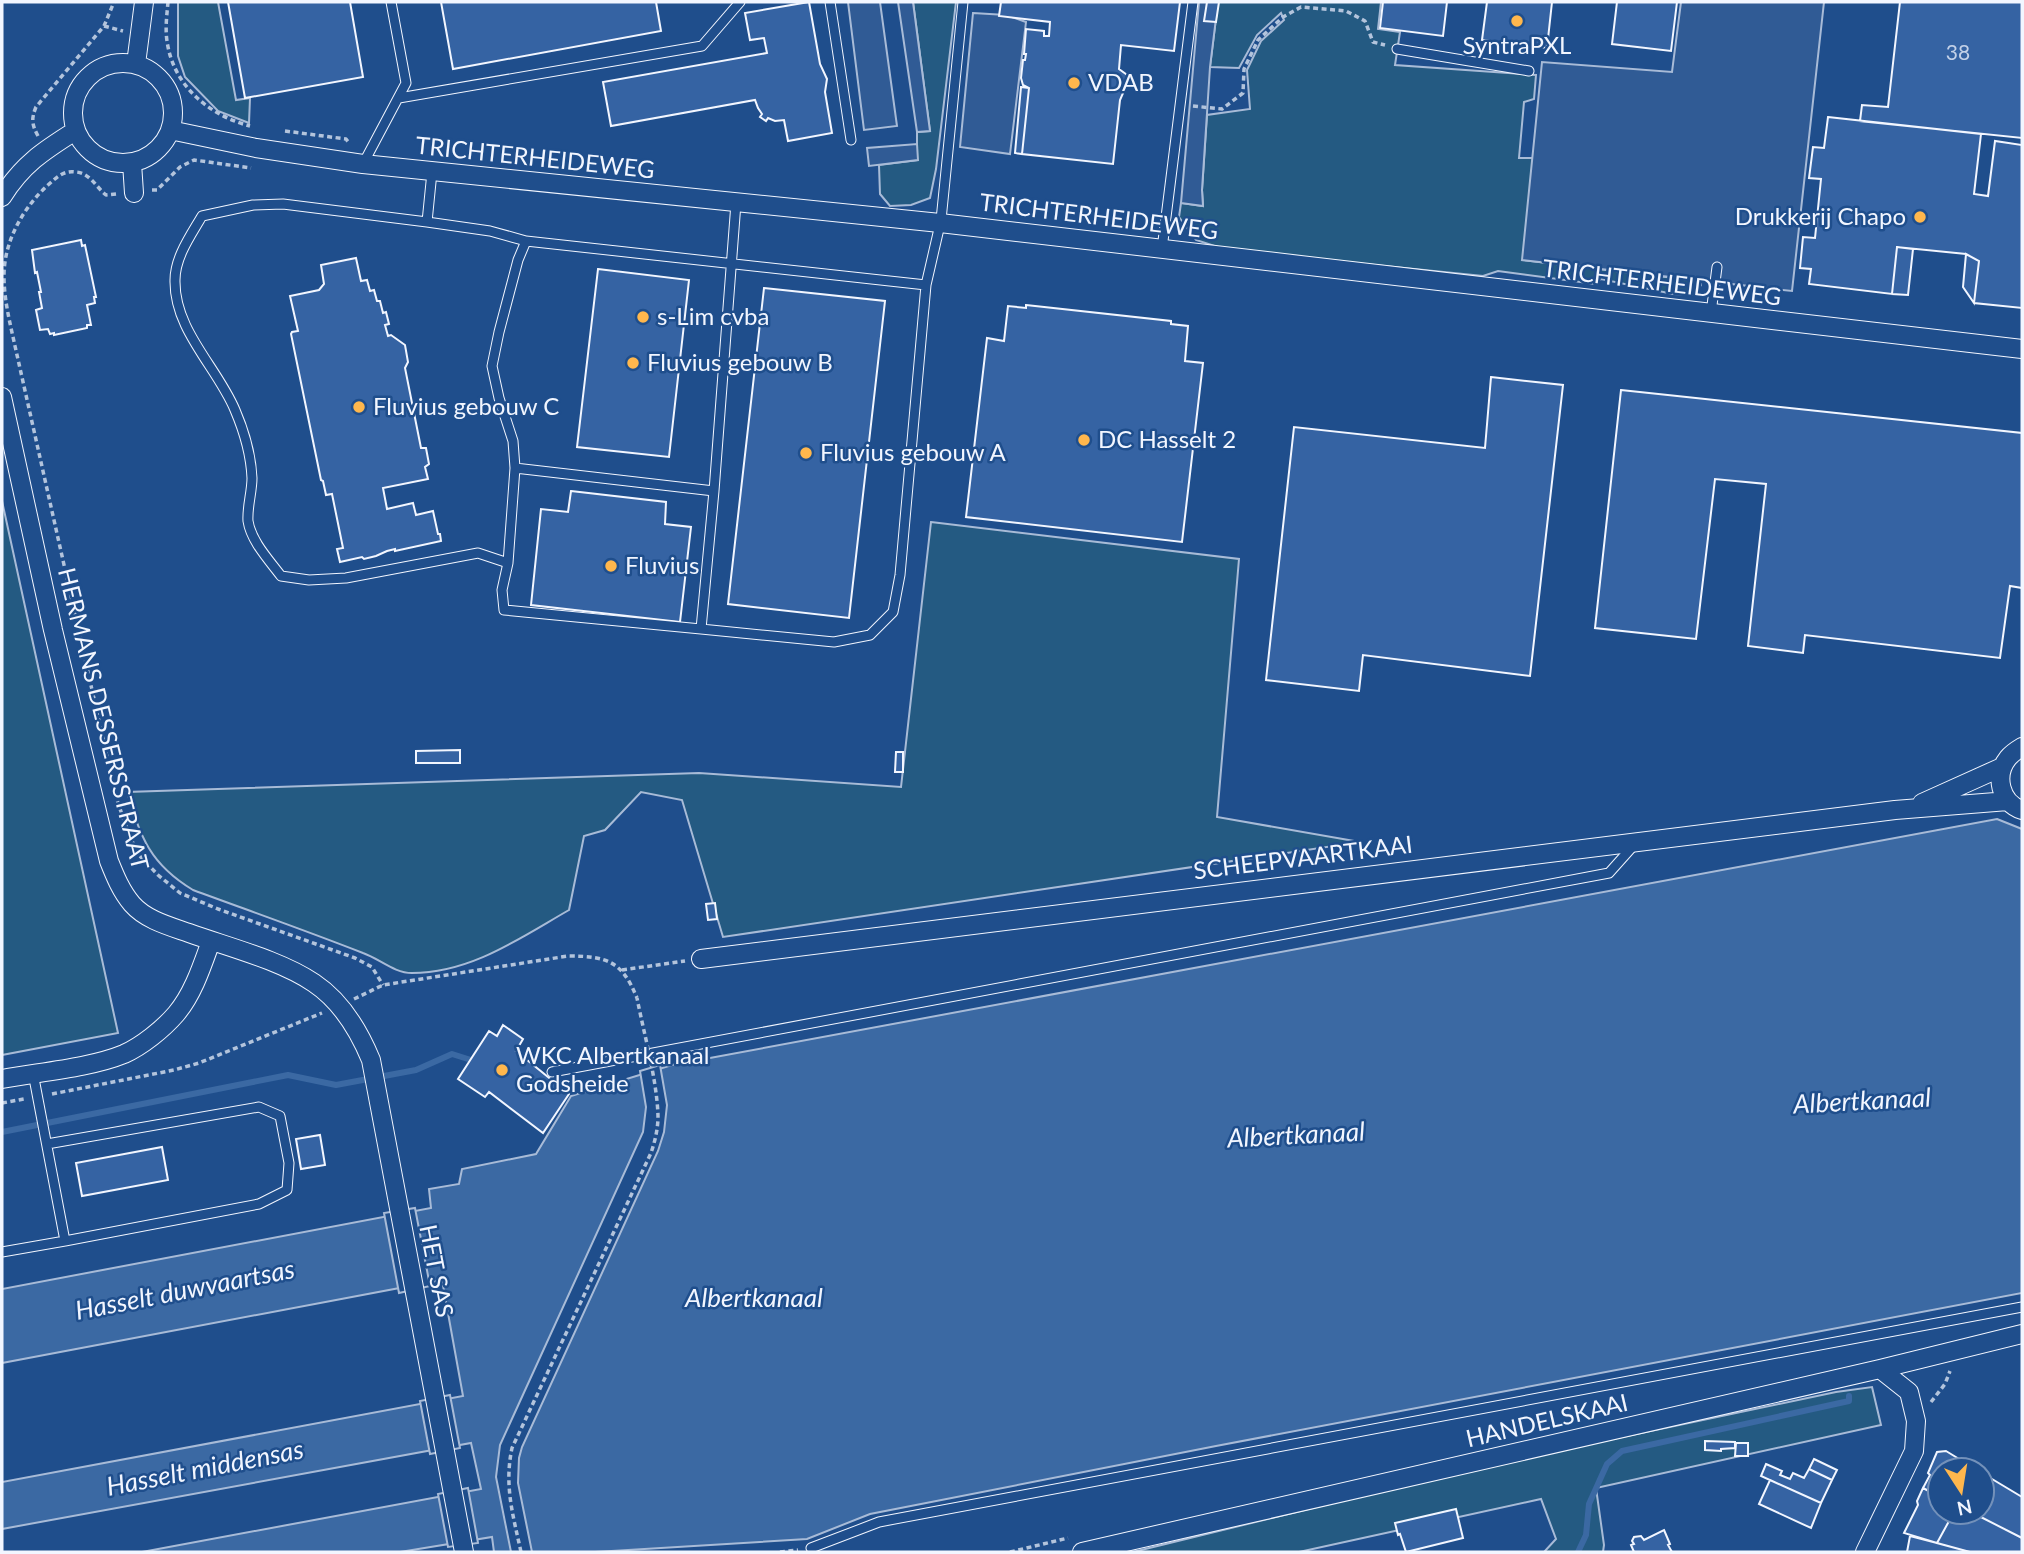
<svg xmlns="http://www.w3.org/2000/svg" width="2024" height="1554" viewBox="0 0 2024 1554" font-family="Lato,sans-serif">
	<rect width="100%" height="100%" fill="#1f4e8c"/>
	<path fill="#245a82" stroke="#a8bbd7" stroke-width="2" d="M 178,2 L 218,2 L 236,100 L 250,98 L 249,123 L 218,111 L 185,77 L 178,56 Z
		M 913,2 L 956,2 L 936,169 L 930,198 L 911,205 L 890,206 L 880,194 L 879,165 L 917,160 L 917,132 L 930,131 Z
		M 1218,2 L 1381,2 L 1378,29 L 1400,32 L 1395,65 L 1536,75 L 1534,99 L 1524,102 L 1519,158 L 1533,158 L 1523,260 L 1700,281 L 1701,285 L 1694,295 L 1673,294 L 1601,279 L 1595,284 L 1498,271 L 1483,276 L 1227,250 L 1196,240 L 1179,217 L 1181,203 L 1203,206 L 1202,190 L 1207,115 L 1250,109 L 1247,70 L 1261,41 L 1284,20 L 1281,13 L 1257,35 L 1239,68 L 1210,67 Z
		M 2,501 L 118,1033 L 2,1055 Z
		M 931,522 L 1239,559 L 1217,817 L 1360,842 L 723,937 L 682,800 L 641,792 L 605,830 L 584,836 L 569,910 C 520,938 471,973 412,973 C 394,973 380,959 363,953 C 307,931 250,911 193,890 C 150,864 141,838 127,792 L 699,773 L 901,787 Z
		M 1872,1387 L 1881,1425 L 1596,1488 L 1604,1545 L 1603,1552 L 1544,1552 L 1556,1539 L 1541,1499 L 1299,1552 L 1133,1552 L 1480,1467 L 1836,1392 Z"/>
	<path fill="#305b95" stroke="#a8bbd7" stroke-width="2" d="M 848,2 L 880,2 L 897,126 L 864,130 Z
		M 898,2 L 913,2 L 930,131 L 917,132 Z
		M 1199,2 L 1218,2 L 1210,67 L 1202,190 L 1203,206 L 1181,203 Z
		M 1681,2 L 1824,2 L 1792,291 L 1522,260 L 1542,62 L 1672,72 Z
		M 973,13 L 1006,15 L 1026,22 L 1010,154 L 960,147 Z
		M 917,144 L 918,160 L 869,166 L 867,148 Z"/>
	<path fill="#3b69a3" stroke="#a8bbd7" stroke-width="2" d="M 1997,819 L 2022,829 L 2022,1293 L 1216,1446 L 870,1514 L 807,1539 L 595,1552 L 494,1552 L 492,1537 L 400,1552 L 142,1552 L 481,1489 L 471,1443 L 2,1529 L 2,1482 L 463,1396 L 442,1280 L 2,1363 L 2,1289 L 431,1208 L 429,1189 L 459,1184 L 462,1169 L 536,1154 L 571,1096 L 672,1065 Z"/>
	<path fill="#1f4e8c" stroke="#a8bbd7" stroke-width="2" d="M 660,1065 L 667,1105 L 664,1132 L 658,1151 L 522,1447 L 519,1458 L 518,1483 L 532,1552 L 511,1552 L 496,1477 L 500,1445 L 643,1132 L 646,1107 L 640,1071 Z
		M 415,1208 L 430,1286 L 399,1293 L 384,1213 Z
		M 450,1395 L 460,1448 L 430,1454 L 420,1401 Z
		M 468,1488 L 478,1543 L 448,1547 L 438,1494 Z"/>
	<g fill="none" stroke-linecap="round" stroke-linejoin="round">
		<path stroke="#3b69a3" stroke-width="6" d="M 2,1132 L 288,1075 L 336,1085 L 416,1070 L 452,1054 L 471,1060
			M 1578,1552 L 1586,1535 L 1589,1504 L 1607,1464 L 1622,1451 L 1849,1401 L 1849,1396"/>
	</g>
	<path fill="#3563a3" stroke="#f2f6ff" stroke-width="2" d="M 228,2 L 350,2 L 363,77 L 245,98 Z
		M 441,2 L 656,2 L 661,31 L 453,69 Z
		M 809,2 L 820,64 L 827,79 L 825,92 L 832,133 L 788,141 L 784,120 L 775,121 L 768,118 L 766,121 L 760,117 L 762,114 L 758,108 L 755,100 L 611,126 L 603,82 L 767,53 L 764,38 L 750,40 L 745,13 Z
		M 1001,2 L 1180,2 L 1174,51 L 1121,45 L 1119,69 L 1130,77 L 1120,100 L 1113,164 L 1022,154 L 1029,88 L 1023,85 L 1021,78 L 1023,60 L 1025,60 L 1026,54 L 1024,54 L 1026,29 L 1044,31 L 1044,36 L 1049,36 L 1050,22 L 999,16 Z
		M 1207,2 L 1219,2 L 1216,22 L 1204,21 Z
		M 1383,2 L 1447,2 L 1443,36 L 1380,28 Z
		M 1487,2 L 1552,2 L 1547,48 L 1482,40 Z
		M 1617,2 L 1677,2 L 1671,51 L 1612,44 Z
		M 1900,2 L 2022,2 L 2022,138 L 1860,121 L 1862,105 L 1888,107 Z
		M 1021,87 L 1029,88 L 1022,154 L 1015,153 Z
		M 1828,117 L 1981,134 L 1974,194 L 1988,196 L 1995,141 L 2022,145 L 2022,308 L 1974,303 L 1979,261 L 1966,254 L 1897,247 L 1892,294 L 1809,284 L 1811,269 L 1800,268 L 1803,237 L 1815,238 L 1821,179 L 1809,178 L 1813,147 L 1824,148 Z
		M 81,240 L 82,246 L 85,245 L 96,297 L 94,297 L 95,303 L 87,305 L 91,325 L 87,325 L 87,328 L 54,335 L 54,333 L 50,334 L 48,329 L 40,330 L 36,310 L 42,308 L 39,292 L 41,292 L 37,272 L 35,273 L 32,250 Z
		M 1897,247 L 1913,249 L 1908,295 L 1892,294 Z
		M 1966,254 L 1979,261 L 1974,303 L 1963,287 Z
		M 356,258 L 361,281 L 367,280 L 370,291 L 374,290 L 377,301 L 380,301 L 383,313 L 386,312 L 389,324 L 385,325 L 388,336 L 391,335 L 405,345 L 408,362 L 405,368 L 421,448 L 426,448 L 429,464 L 425,467 L 428,479 L 383,488 L 387,509 L 413,503 L 416,515 L 433,511 L 438,534 L 440,534 L 441,541 L 395,551 L 395,549 L 387,551 L 376,556 L 364,559 L 362,557 L 340,562 L 337,549 L 343,548 L 332,494 L 326,495 L 323,481 L 321,480 L 291,334 L 292,332 L 298,331 L 290,296 L 319,290 L 324,284 L 321,265 Z
		M 598,269 L 689,280 L 669,457 L 577,447 Z
		M 764,288 L 885,301 L 849,618 L 728,604 Z
		M 1026,305 L 1171,321 L 1171,324 L 1188,326 L 1185,361 L 1203,363 L 1182,542 L 966,517 L 987,338 L 1004,341 L 1008,306 L 1026,308 Z
		M 1491,377 L 1563,385 L 1530,676 L 1363,655 L 1359,691 L 1266,680 L 1294,427 L 1485,448 Z
		M 1621,390 L 2022,433 L 2022,588 L 2010,586 L 2000,658 L 1805,635 L 1803,653 L 1748,646 L 1766,484 L 1715,479 L 1696,639 L 1595,628 Z
		M 571,491 L 666,502 L 665,524 L 691,527 L 680,622 L 531,605 L 541,509 L 568,512 Z
		M 460,750 L 460,763 L 416,763 L 416,751 Z
		M 896,752 L 903,752 L 903,772 L 895,772 Z
		M 715,903 L 717,919 L 708,920 L 706,904 Z
		M 503,1025 L 523,1039 L 516,1051 L 569,1094 L 543,1133 L 489,1092 L 485,1097 L 458,1079 L 489,1031 L 497,1036 Z
		M 320,1135 L 325,1165 L 301,1169 L 296,1139 Z
		M 162,1147 L 168,1180 L 82,1196 L 76,1163 Z
		M 1705,1441 L 1735,1442 L 1735,1448 L 1721,1449 L 1721,1451 L 1705,1450 Z
		M 1736,1443 L 1748,1443 L 1748,1456 L 1735,1456 Z
		M 1946,1451 L 1977,1470 L 1940,1470 L 1940,1497 L 1923,1488 L 1930,1475 L 1928,1473 L 1937,1452 Z
		M 1814,1459 L 1837,1470 L 1832,1480 L 1809,1469 Z
		M 1766,1464 L 1782,1471 L 1780,1475 L 1790,1479 L 1793,1473 L 1804,1478 L 1809,1469 L 1832,1480 L 1821,1503 L 1761,1476 Z
		M 1982,1473 L 2022,1497 L 2022,1538 L 1971,1512 L 1982,1512 Z
		M 1770,1480 L 1821,1503 L 1811,1528 L 1759,1504 Z
		M 1923,1488 L 1940,1497 L 1940,1512 L 1954,1512 L 1937,1543 L 1904,1533 L 1918,1505 L 1917,1501 Z
		M 1456,1509 L 1463,1538 L 1406,1552 L 1400,1534 L 1398,1535 L 1395,1523 Z
		M 1954,1512 L 1971,1512 L 2022,1538 L 2022,1552 L 1970,1552 L 1937,1543 Z
		M 1664,1530 L 1670,1544 L 1668,1545 L 1672,1552 L 1634,1552 L 1631,1545 L 1634,1544 L 1632,1541 L 1634,1537 L 1641,1536 L 1644,1540 Z
		M 1910,1536 L 1937,1543 L 1970,1552 L 1907,1552 Z"/>
	<g fill="none" stroke-linecap="round" stroke-linejoin="round">
		<g stroke="#f2f6ff" stroke-width="11">
			<path id="service" d="M 830,2 L 851,140
				M 1397,49 L 1529,71
				M 399,98 L 702,46 L 740,2
				M 363,164 L 406,83 L 391,2
				M 736,203 L 714,491 L 701,629 L 834,642 L 870,635 L 893,612 L 900,575 L 926,285 L 941,220 L 963,2
				M 427,222 L 490,231 L 526,241 L 518,260 L 499,332 L 492,366 L 499,398 L 513,441 L 515,468 L 508,563 L 478,553 L 346,578 L 309,580 L 281,576 C 269,560 251,541 248,521 C 247,507 252,492 252,478 C 251,455 244,431 235,410 C 217,367 174,330 175,280 C 175,257 191,235 202,216 L 253,205 L 283,204 L 427,222 L 432,172
				M 526,241 L 926,285
				M 1162,249 L 1193,2
				M 1711,313 L 1717,267
				M 515,468 L 714,491
				M 508,563 L 502,590 L 504,610 L 701,629
				M 552,1072 L 1609,873 L 1634,845
				M 47,1144 L 259,1107 L 280,1116 L 289,1163 L 287,1190 L 259,1204 L 65,1241
				M 2,1252 L 65,1241 L 33,1073
				M 811,1548 L 879,1522 L 2022,1307"/>
		</g>
		<g stroke="#f2f6ff" stroke-width="20">
			<path id="minor" d="M73 113a50 50 0 1 1 100 0a50 50 0 1 1-100 0Z
				M 136,64 L 144,2
				M 170,130 L 256,148 L 363,164 L 940,223 L 2022,349
				M 132,163 L 134,193
				M 2,197 C 22,165 43,151 75,131
				M 2,397 L 53,630 L 109,861 C 115,876 121,891 132,904 C 146,920 169,926 189,933 C 228,947 280,960 314,983 C 341,1001 359,1031 371,1060 L 464,1552
				M 2022,747 C 2017,750 2012,753 2008,758 C 1994,775 2000,803 2022,810
				M 1922,803 L 2002,767
				M 701,959 L 1895,810 L 2008,801
				M 2,1079 C 39,1072 90,1068 124,1054 C 142,1046 163,1029 176,1014 C 193,994 202,966 211,941
				M 1082,1552 L 1880,1369 L 2022,1334
				M 1865,1552 L 1914,1451 L 1916,1421 L 1909,1392 L 1880,1369"/>
		</g>
		<path stroke="#b3c4dc" stroke-width="3.5" stroke-dasharray="5 3.5" stroke-linecap="butt" d="M 168,2 C 167,14 165,28 167,41 C 173,85 208,115 250,126
			M 104,26 L 123,31
			M 1193,106 L 1222,109 L 1243,93 L 1244,69 L 1258,40 L 1283,17 L 1301,7 L 1346,11 L 1365,21 L 1373,42 L 1385,45
			M 285,131 L 346,139 L 349,143
			M 38,136 C 32,125 31,119 36,107 L 104,26 L 114,2
			M 152,190 L 157,190 L 180,167 L 194,160 L 251,168
			M 116,194 L 106,195 C 96,187 90,173 76,172 C 64,170 57,177 48,185 C 23,208 4,241 4,276 C 4,300 10,323 15,346 L 116,797 L 128,832 L 138,854 L 158,875 L 180,893 L 218,909 L 355,958 L 372,967 L 383,985
			M 622,970 L 685,961
			M 354,999 L 383,985 L 568,956 C 607,956 622,961 637,998
			M 52,1094 L 174,1070 L 199,1063 L 322,1013
			M 2,1103 L 24,1099
			M 1931,1402 L 1945,1384 L 1950,1371
			M 780,1552 L 798,1550
			M 1010,1552 L 1068,1538"/>
		<use href="#service" stroke="#1f4e8c" stroke-width="9"/>
		<use href="#minor" stroke="#1f4e8c" stroke-width="18"/>
		<path stroke="#b3c4dc" stroke-width="3.5" stroke-dasharray="5 3.5" stroke-linecap="butt" d="M 521,1552 C 513,1515 504,1486 512,1448 L 651,1153 C 655,1141 658,1129 658,1116 C 657,1080 644,1034 637,998"/>
	</g>
	<g fill="#ffb74d" stroke="#1f4e8c" stroke-width="2.5">
		<circle cx="1517" cy="21" r="7"/>
		<circle cx="1074" cy="83" r="7"/>
		<circle cx="1920" cy="217" r="7"/>
		<circle cx="643" cy="317" r="7"/>
		<circle cx="633" cy="363" r="7"/>
		<circle cx="359" cy="407" r="7"/>
		<circle cx="1084" cy="440" r="7"/>
		<circle cx="806" cy="453" r="7"/>
		<circle cx="611" cy="566" r="7"/>
		<circle cx="502" cy="1070" r="7"/>
	</g>
	<g text-anchor="middle" stroke-width="5" stroke-linejoin="round" paint-order="stroke">
		<g font-size="21" fill="#c3d1e8">
			<text x="1958" y="60">38</text>
		</g>
		<g font-size="24" fill="#f2f6ff" stroke="#1f4e8c" text-anchor="start">
			<text x="1517" y="54" text-anchor="middle">SyntraPXL</text>
			<text x="1088" y="91">VDAB</text>
			<text x="1906" y="225" text-anchor="end">Drukkerij Chapo</text>
			<text x="657" y="325">s-Lim cvba</text>
			<text x="647" y="371">Fluvius gebouw B</text>
			<text x="373" y="415">Fluvius gebouw C</text>
			<text x="1098" y="448">DC Hasselt 2</text>
			<text x="820" y="461">Fluvius gebouw A</text>
			<text x="625" y="574">Fluvius</text>
			<text x="516" y="1064">WKC Albertkanaal<tspan x="516" dy="28">Godsheide</tspan></text>
		</g>
		<g font-size="24" fill="#f2f6ff" stroke="#1f4e8c">
			<text transform="translate(535 158) rotate(6)" y="8">TRICHTERHEIDEWEG</text>
			<text transform="translate(1099 217) rotate(7)" y="8">TRICHTERHEIDEWEG</text>
			<text transform="translate(1662 283) rotate(7)" y="8">TRICHTERHEIDEWEG</text>
			<text transform="translate(103 719) rotate(76)" y="8">HERMANS DESSERSSTRAAT</text>
			<text transform="translate(1303 858) rotate(-7)" y="8">SCHEEPVAARTKAAI</text>
			<text transform="translate(436 1271) rotate(79)" y="8">HET SAS</text>
			<text transform="translate(1547 1421) rotate(-13)" y="8">HANDELSKAAI</text>
		</g>
		<g font-size="26" font-style="italic" fill="#f2f6ff" stroke="#1f4e8c">
			<text transform="translate(1862 1101) rotate(-3)" y="9">Albertkanaal</text>
			<text transform="translate(1296 1135) rotate(-3)" y="9">Albertkanaal</text>
			<text transform="translate(185 1290) rotate(-11)" y="9">Hasselt duwvaartsas</text>
			<text x="754" y="1307">Albertkanaal</text>
			<text transform="translate(205 1468) rotate(-11)" y="9">Hasselt middensas</text>
		</g>
	</g>
	<rect width="2024" height="1554" fill="none" stroke="#f2f6ff" stroke-width="7"/>
	<g transform="translate(1961 1491) rotate(168)"><circle r="33" fill="#1f4e8c" stroke="#7391ba" stroke-width="2"/>
	<path d="M0-5L12 26L0 18L-12 26Z" fill="#ffb74d"/>
	<text y="-10" font-size="19" font-weight="bold" text-anchor="middle" fill="#f2f6ff">N</text>
	</g>
</svg>
